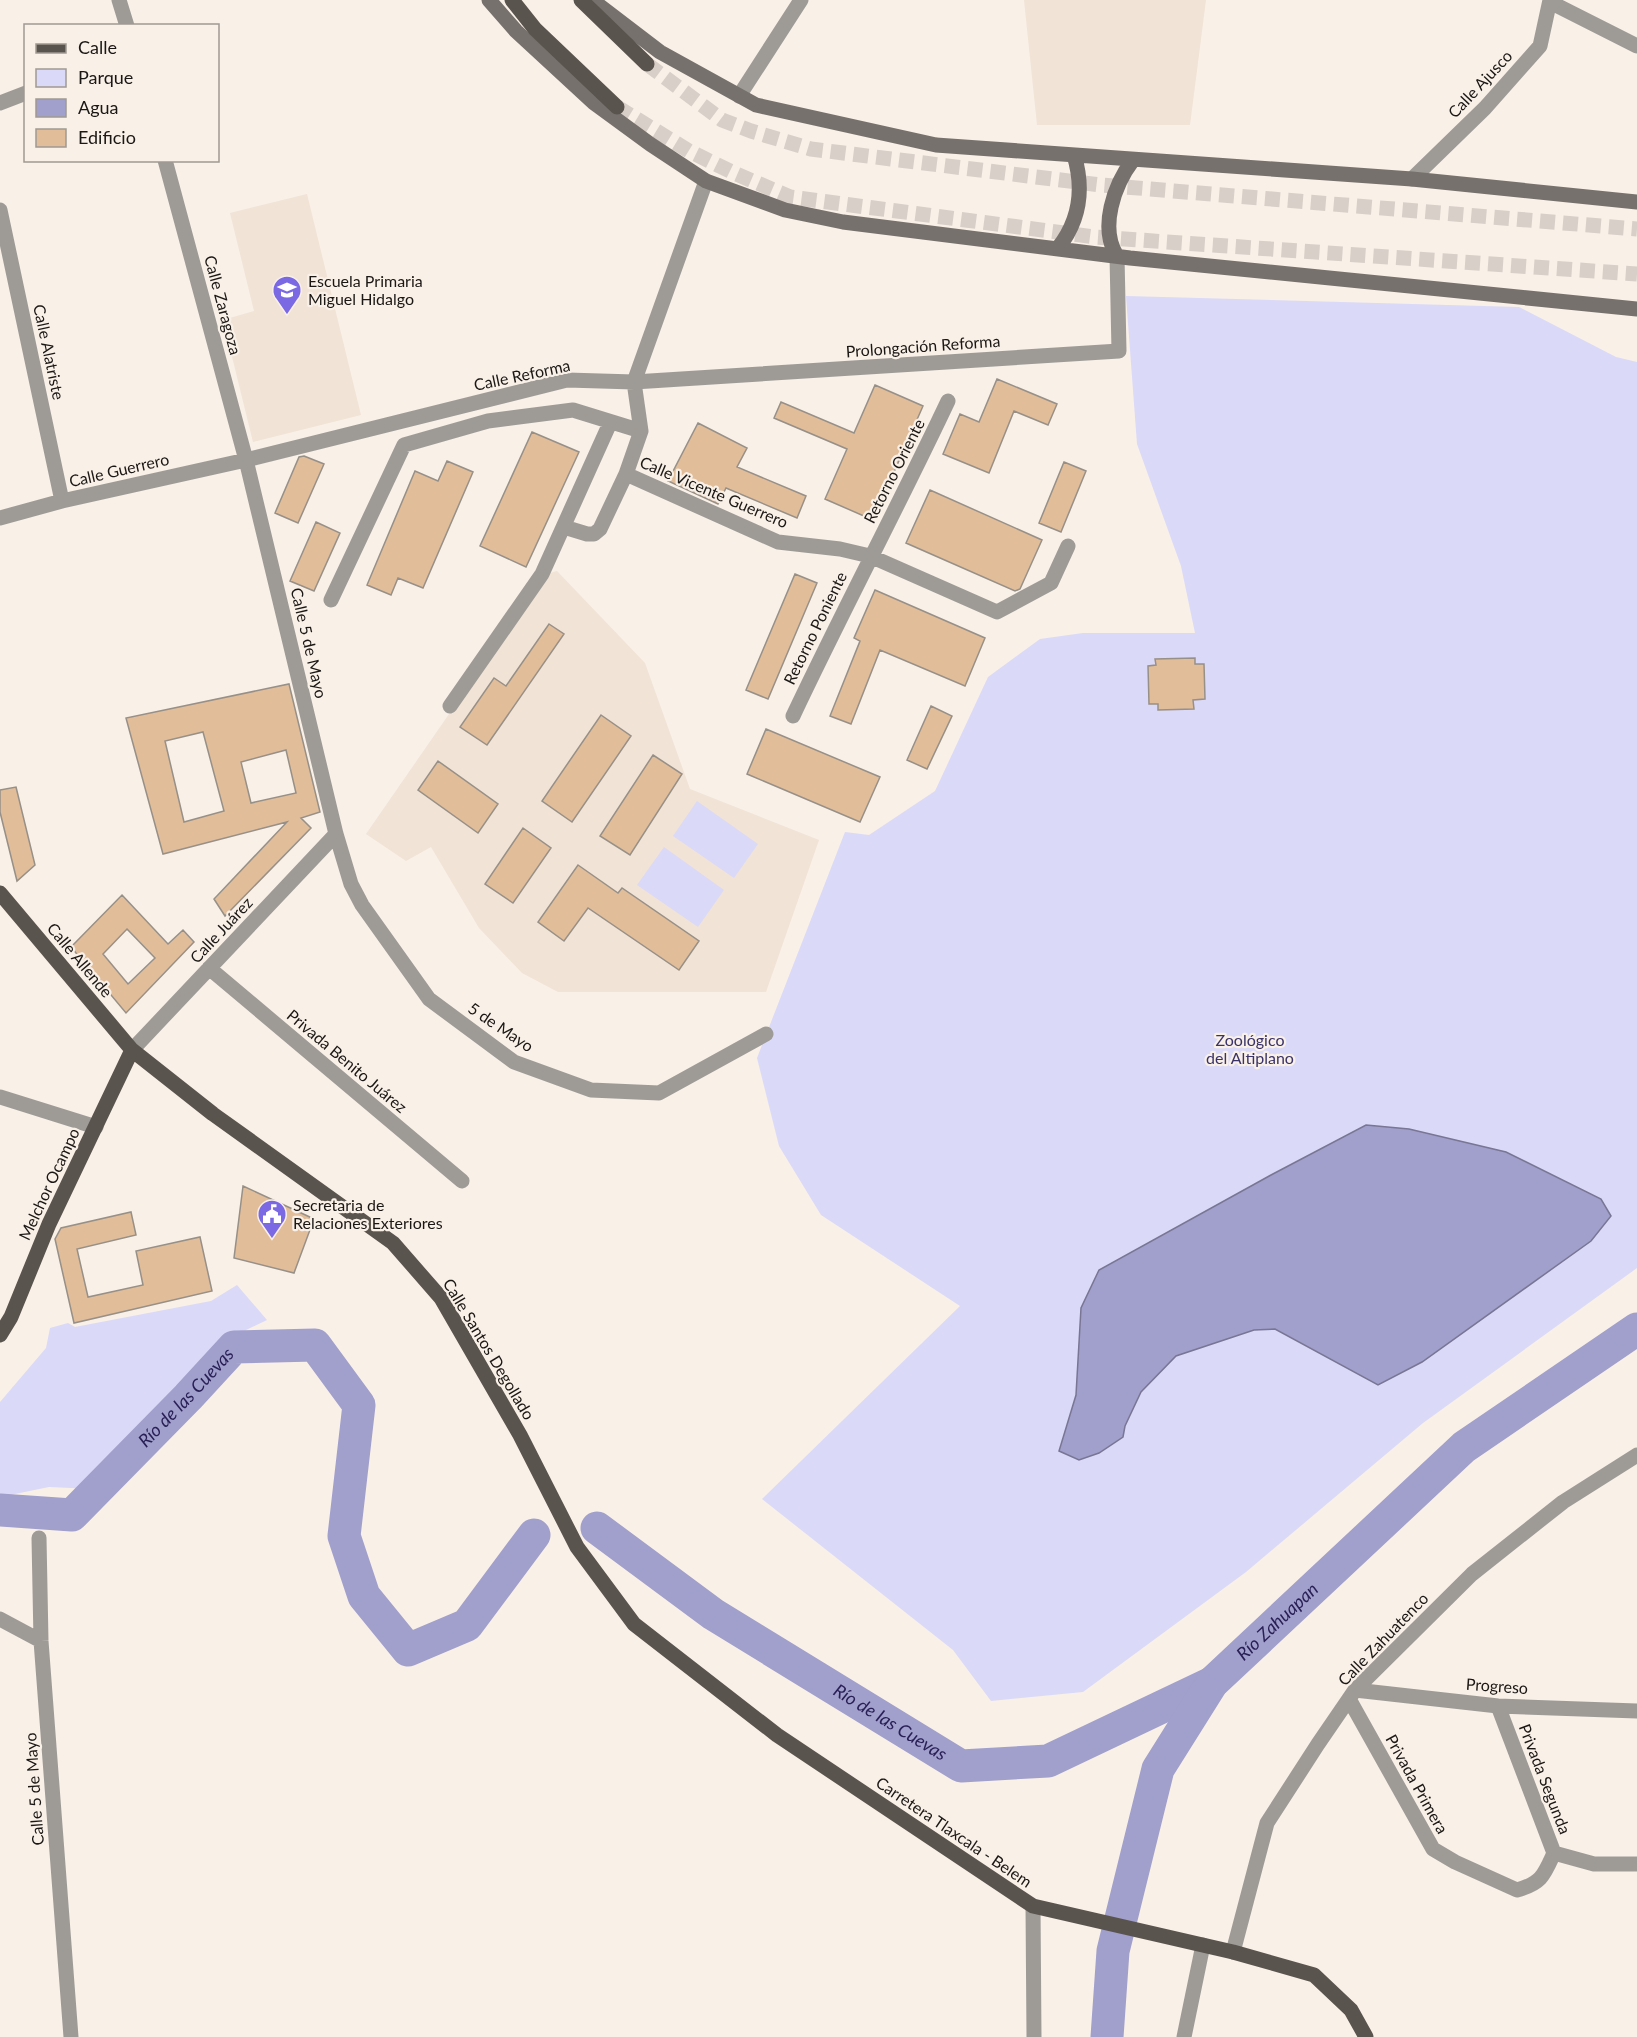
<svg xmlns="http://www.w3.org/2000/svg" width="1637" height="2037" viewBox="0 0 1637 2037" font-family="Lato,sans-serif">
	<rect width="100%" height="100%" fill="#f9f0e8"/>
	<path fill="#f1e3d5" d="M 1024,0 L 1206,0 L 1190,125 L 1037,125 Z
		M 307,194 L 361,415 L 253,442 L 223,320 L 254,311 L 230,213 Z
		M 557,571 L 645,663 L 690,789 L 819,840 L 766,992 L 558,992 L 522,973 L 479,928 L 431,847 L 406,861 L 366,834 L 546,574 Z"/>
	<path fill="#dad9f8" d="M 1126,296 L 1519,307 L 1616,357 L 1637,362 L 1637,1268 L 1423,1423 L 1246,1572 L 1083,1692 L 991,1701 L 953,1650 L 762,1499 L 960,1306 L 821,1215 L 779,1146 L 757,1058 L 845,832 L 869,835 L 935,791 L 988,677 L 1040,639 L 1083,633 L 1195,633 L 1181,566 L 1137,444 Z
		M 697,801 L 758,844 L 734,878 L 673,836 Z
		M 664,847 L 724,890 L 698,927 L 637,885 Z
		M 237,1285 L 267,1320 L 229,1338 L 154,1426 L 141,1430 L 92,1489 L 49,1487 L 10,1495 L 0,1495 L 0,1402 L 46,1348 L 50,1328 L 68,1323 L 75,1327 L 211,1301 Z"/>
	<path fill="#a19fcb" stroke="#787694" stroke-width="1.5" d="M 1366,1125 L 1409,1129 L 1506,1152 L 1601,1199 L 1611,1216 L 1591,1241 L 1422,1362 L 1378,1385 L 1275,1329 L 1254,1330 L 1176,1356 L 1141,1392 L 1125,1426 L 1123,1437 L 1099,1453 L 1079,1460 L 1059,1451 L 1076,1395 L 1081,1308 L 1099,1270 L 1271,1175 Z"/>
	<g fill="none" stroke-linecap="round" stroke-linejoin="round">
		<g stroke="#a19fcb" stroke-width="33">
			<path id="s1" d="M 0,1510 L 72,1515 L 188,1397 L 234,1347 L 315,1345 L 359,1405 L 344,1536 L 364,1596 L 408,1650 L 467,1625 L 534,1535"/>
			<path id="s2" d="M 597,1528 L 713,1614 L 961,1766 L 1048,1761 L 1212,1683"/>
			<path id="s3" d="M 1107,2037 L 1113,1951 L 1158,1769 L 1212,1683 L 1464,1447 L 1637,1329"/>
		</g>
	</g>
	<path fill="#e1bd99" stroke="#979088" stroke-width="1.5" fill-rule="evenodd" d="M 997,379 L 1057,404 L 1048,425 L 1014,411 L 989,473 L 943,454 L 960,414 L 979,422 Z
		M 875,385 L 923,406 L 873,520 L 825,499 L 847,449 L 774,418 L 781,402 L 854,433 Z
		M 698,423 L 747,448 L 737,467 L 806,496 L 797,518 L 726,488 L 718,504 L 668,481 Z
		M 532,432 L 579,452 L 526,567 L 480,546 Z
		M 304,456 L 324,464 L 298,523 L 275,513 L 299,457 Z
		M 447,461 L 473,472 L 423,588 L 398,578 L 391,595 L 367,585 L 415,471 L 438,481 Z
		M 1064,462 L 1086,471 L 1061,532 L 1039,523 Z
		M 930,490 L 1042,540 L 1020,589 L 1015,591 L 906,543 Z
		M 316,522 L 340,533 L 314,591 L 290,581 Z
		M 795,574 L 817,583 L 768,699 L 746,690 Z
		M 875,590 L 985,638 L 965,686 L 880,650 L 851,724 L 830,716 L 860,641 L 854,638 Z
		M 549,624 L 564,634 L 487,745 L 460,727 L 494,678 L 506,686 Z
		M 1195,658 L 1195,664 L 1204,664 L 1205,699 L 1193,700 L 1194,709 L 1158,710 L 1158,704 L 1149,704 L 1148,666 L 1156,665 L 1155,659 Z
		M 289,684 L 320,812 L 301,818 L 311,828 L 225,916 L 214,899 L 287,822 L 163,854 L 126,718 ZM 203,732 L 224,811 L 184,822 L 165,741 ZM 286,750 L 296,793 L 251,803 L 241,762 Z
		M 931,706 L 952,716 L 927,769 L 907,760 Z
		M 601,715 L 631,736 L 572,822 L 542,801 Z
		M 766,729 L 880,777 L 860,822 L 747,774 Z
		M 653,755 L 682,774 L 630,855 L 600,836 Z
		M 438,761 L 498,804 L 478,833 L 418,790 Z
		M 16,787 L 35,865 L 17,881 L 0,812 L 0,790 Z
		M 523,828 L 551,848 L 513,903 L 485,884 Z
		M 578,865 L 618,893 L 622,888 L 699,941 L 679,970 L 588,908 L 564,941 L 538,922 Z
		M 122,895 L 168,944 L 183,930 L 194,942 L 126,1013 L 71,947 ZM 127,929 L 155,958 L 128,984 L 103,954 Z
		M 243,1186 L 314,1219 L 294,1273 L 234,1258 Z
		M 131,1212 L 136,1235 L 77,1249 L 88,1297 L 143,1285 L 136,1251 L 200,1237 L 212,1291 L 74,1323 L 55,1239 L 61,1228 Z"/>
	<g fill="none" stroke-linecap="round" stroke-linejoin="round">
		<path stroke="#d8cfc8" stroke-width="15" stroke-dasharray="15 8" stroke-linecap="butt" d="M 647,64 L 722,120 L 751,131 L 811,149 L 1101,185 L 1637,229
			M 617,107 L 689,151 L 734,173 L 790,197 L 1095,237 L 1637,274"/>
		<path stroke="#9e9b97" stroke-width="15" d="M 119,0 L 127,26
			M 1550,2 L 1637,46
			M 739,96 L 801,0
			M 0,103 L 26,93
			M 165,160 L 246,460 L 336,834 L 351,884 L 362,905 L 429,999 L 514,1062 L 591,1090 L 659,1093 L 766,1034
			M 1412,179 L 1485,108 L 1540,46 L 1550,0
			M 0,210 L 62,501
			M 626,474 L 778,542 L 840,549 L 870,556 L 997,612 L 1051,583 L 1068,546
			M 0,518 L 62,501 L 246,460 L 567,380 L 634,382 L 1119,351 L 1117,256
			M 564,527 L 587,534 L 594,534 L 600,529 L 626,474 L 641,431 L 634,382 L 706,181
			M 331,600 L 404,445 L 488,421 L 573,410 L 641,431
			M 450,706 L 542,574 L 610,423
			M 793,716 C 843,610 898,507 948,401
			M 209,968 L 462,1181
			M 132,1050 L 336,834
			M 0,1097 L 96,1127
			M 39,1538 L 41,1641 L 71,2037
			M 0,1619 L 41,1641
			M 1355,1690 L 1498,1706 L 1637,1711
			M 1349,1699 L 1433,1849 L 1455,1862 L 1517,1890 C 1542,1883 1544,1875 1554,1853
			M 1498,1706 L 1554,1853 L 1594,1864 L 1637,1864
			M 1033,1906 L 1034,2037
			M 1233,1952 L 1267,1823 L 1318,1744 L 1355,1690 L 1472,1574 L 1563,1502 L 1637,1455
			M 1184,2037 L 1203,1945"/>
		<path stroke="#76716c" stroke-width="15" d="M 489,0 L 516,31 L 594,103 L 650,144 L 706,181 L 785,210 L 843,222 L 1130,258 L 1637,309
			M 592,0 L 660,52 L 756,105 L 936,145 L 1412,179 L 1637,202
			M 1058,248 C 1080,220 1084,188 1074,155
			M 1117,256 C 1099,228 1114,185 1133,160"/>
		<path stroke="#5a544e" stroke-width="15" d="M 512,0 L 535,29 L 617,107
			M 581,0 L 647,64
			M 0,893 L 132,1050 L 213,1114 L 393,1243 L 441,1298 L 520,1435 L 577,1547 L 634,1624 L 777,1735 L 1033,1906 L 1233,1952 L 1314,1975 L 1351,2010 L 1366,2037
			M 0,1335 L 11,1317 L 49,1224 L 132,1050"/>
	</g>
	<defs>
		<g id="school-pin" transform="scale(1.5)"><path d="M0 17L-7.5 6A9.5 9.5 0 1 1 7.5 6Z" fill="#7b69e4" stroke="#f9f0e8"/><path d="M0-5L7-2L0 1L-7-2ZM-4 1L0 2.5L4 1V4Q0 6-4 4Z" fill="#fff"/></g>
		<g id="civic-pin" transform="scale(1.5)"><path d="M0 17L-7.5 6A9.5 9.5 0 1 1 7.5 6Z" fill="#7b69e4" stroke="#f9f0e8"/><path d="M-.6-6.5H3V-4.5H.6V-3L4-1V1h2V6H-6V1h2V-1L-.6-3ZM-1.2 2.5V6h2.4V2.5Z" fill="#fff"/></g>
	</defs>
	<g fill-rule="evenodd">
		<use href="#school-pin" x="287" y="290"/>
		<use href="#civic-pin" x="272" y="1214"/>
	</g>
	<g text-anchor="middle" stroke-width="4.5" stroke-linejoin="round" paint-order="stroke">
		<g font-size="16" fill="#1a1714" stroke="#f9f0e8">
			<text transform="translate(1480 84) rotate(-47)" y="6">Calle Ajusco</text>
			<text transform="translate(223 305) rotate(75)" y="6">Calle Zaragoza</text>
			<text transform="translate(923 346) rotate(-4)" y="6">Prolongación Reforma</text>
			<text transform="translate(49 352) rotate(78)" y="6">Calle Alatriste</text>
			<text transform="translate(522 375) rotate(-12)" y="6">Calle Reforma</text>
			<text transform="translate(119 470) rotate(-13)" y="6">Calle Guerrero</text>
			<text transform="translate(894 471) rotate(-63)" y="6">Retorno Oriente</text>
			<text transform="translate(714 492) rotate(23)" y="6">Calle Vicente Guerrero</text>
			<text transform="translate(815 628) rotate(-64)" y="6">Retorno Poniente</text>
			<text transform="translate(309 643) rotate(77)" y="6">Calle 5 de Mayo</text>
			<text transform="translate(221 930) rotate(-47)" y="6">Calle Juárez</text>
			<text transform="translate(80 960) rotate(50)" y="6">Calle Allende</text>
			<text transform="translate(501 1027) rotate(34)" y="6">5 de Mayo</text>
			<text transform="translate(347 1061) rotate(40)" y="6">Privada Benito Juárez</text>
			<text transform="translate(49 1184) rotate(-65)" y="6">Melchor Ocampo</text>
			<text transform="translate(489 1349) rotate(59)" y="6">Calle Santos Degollado</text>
			<text transform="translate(1383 1639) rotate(-46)" y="6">Calle Zahuatenco</text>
			<text transform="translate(1497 1686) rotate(4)" y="6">Progreso</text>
			<text transform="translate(1545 1779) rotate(69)" y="6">Privada Segunda</text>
			<text transform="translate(1417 1784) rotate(61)" y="6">Privada Primera</text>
			<text transform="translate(34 1789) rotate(-94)" y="6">Calle 5 de Mayo</text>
			<text transform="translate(954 1832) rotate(34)" y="6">Carretera Tlaxcala - Belem</text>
		</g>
		<g font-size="16" fill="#1a1714" stroke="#f9f0e8" text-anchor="start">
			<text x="308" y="287">Escuela Primaria<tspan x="308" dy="18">Miguel Hidalgo</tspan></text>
			<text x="293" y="1211">Secretaria de<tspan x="293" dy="18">Relaciones Exteriores</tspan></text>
		</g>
		<g font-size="16" fill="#3a336a" stroke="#f9f0e8">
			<text x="1250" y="1046">Zoológico<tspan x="1250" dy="18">del Altiplano</tspan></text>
		</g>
		<g font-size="18" font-style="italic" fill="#292156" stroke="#f9f0e8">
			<text dy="6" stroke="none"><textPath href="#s1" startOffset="236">Río de las Cuevas</textPath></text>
			<text dy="6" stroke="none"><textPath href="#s3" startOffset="465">Río Zahuapan</textPath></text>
			<text dy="6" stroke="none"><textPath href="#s2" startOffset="352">Río de las Cuevas</textPath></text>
		</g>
	</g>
	<rect x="24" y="24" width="195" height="138" fill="#f9f0e8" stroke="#a09993" stroke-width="1.5"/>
	<rect x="36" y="44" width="30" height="9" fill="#5a544e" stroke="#a09993" stroke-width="1.5"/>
	<text x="78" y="54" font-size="18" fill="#1a1714">Calle</text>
	<rect x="36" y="69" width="30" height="18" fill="#dad9f8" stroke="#a09993" stroke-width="1.5"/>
	<text x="78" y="84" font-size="18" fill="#1a1714">Parque</text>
	<rect x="36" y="99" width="30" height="18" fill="#a19fcb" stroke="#a09993" stroke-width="1.5"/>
	<text x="78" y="114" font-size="18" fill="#1a1714">Agua</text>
	<rect x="36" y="129" width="30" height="18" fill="#e1bd99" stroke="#a09993" stroke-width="1.5"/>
	<text x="78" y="144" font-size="18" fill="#1a1714">Edificio</text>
</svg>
